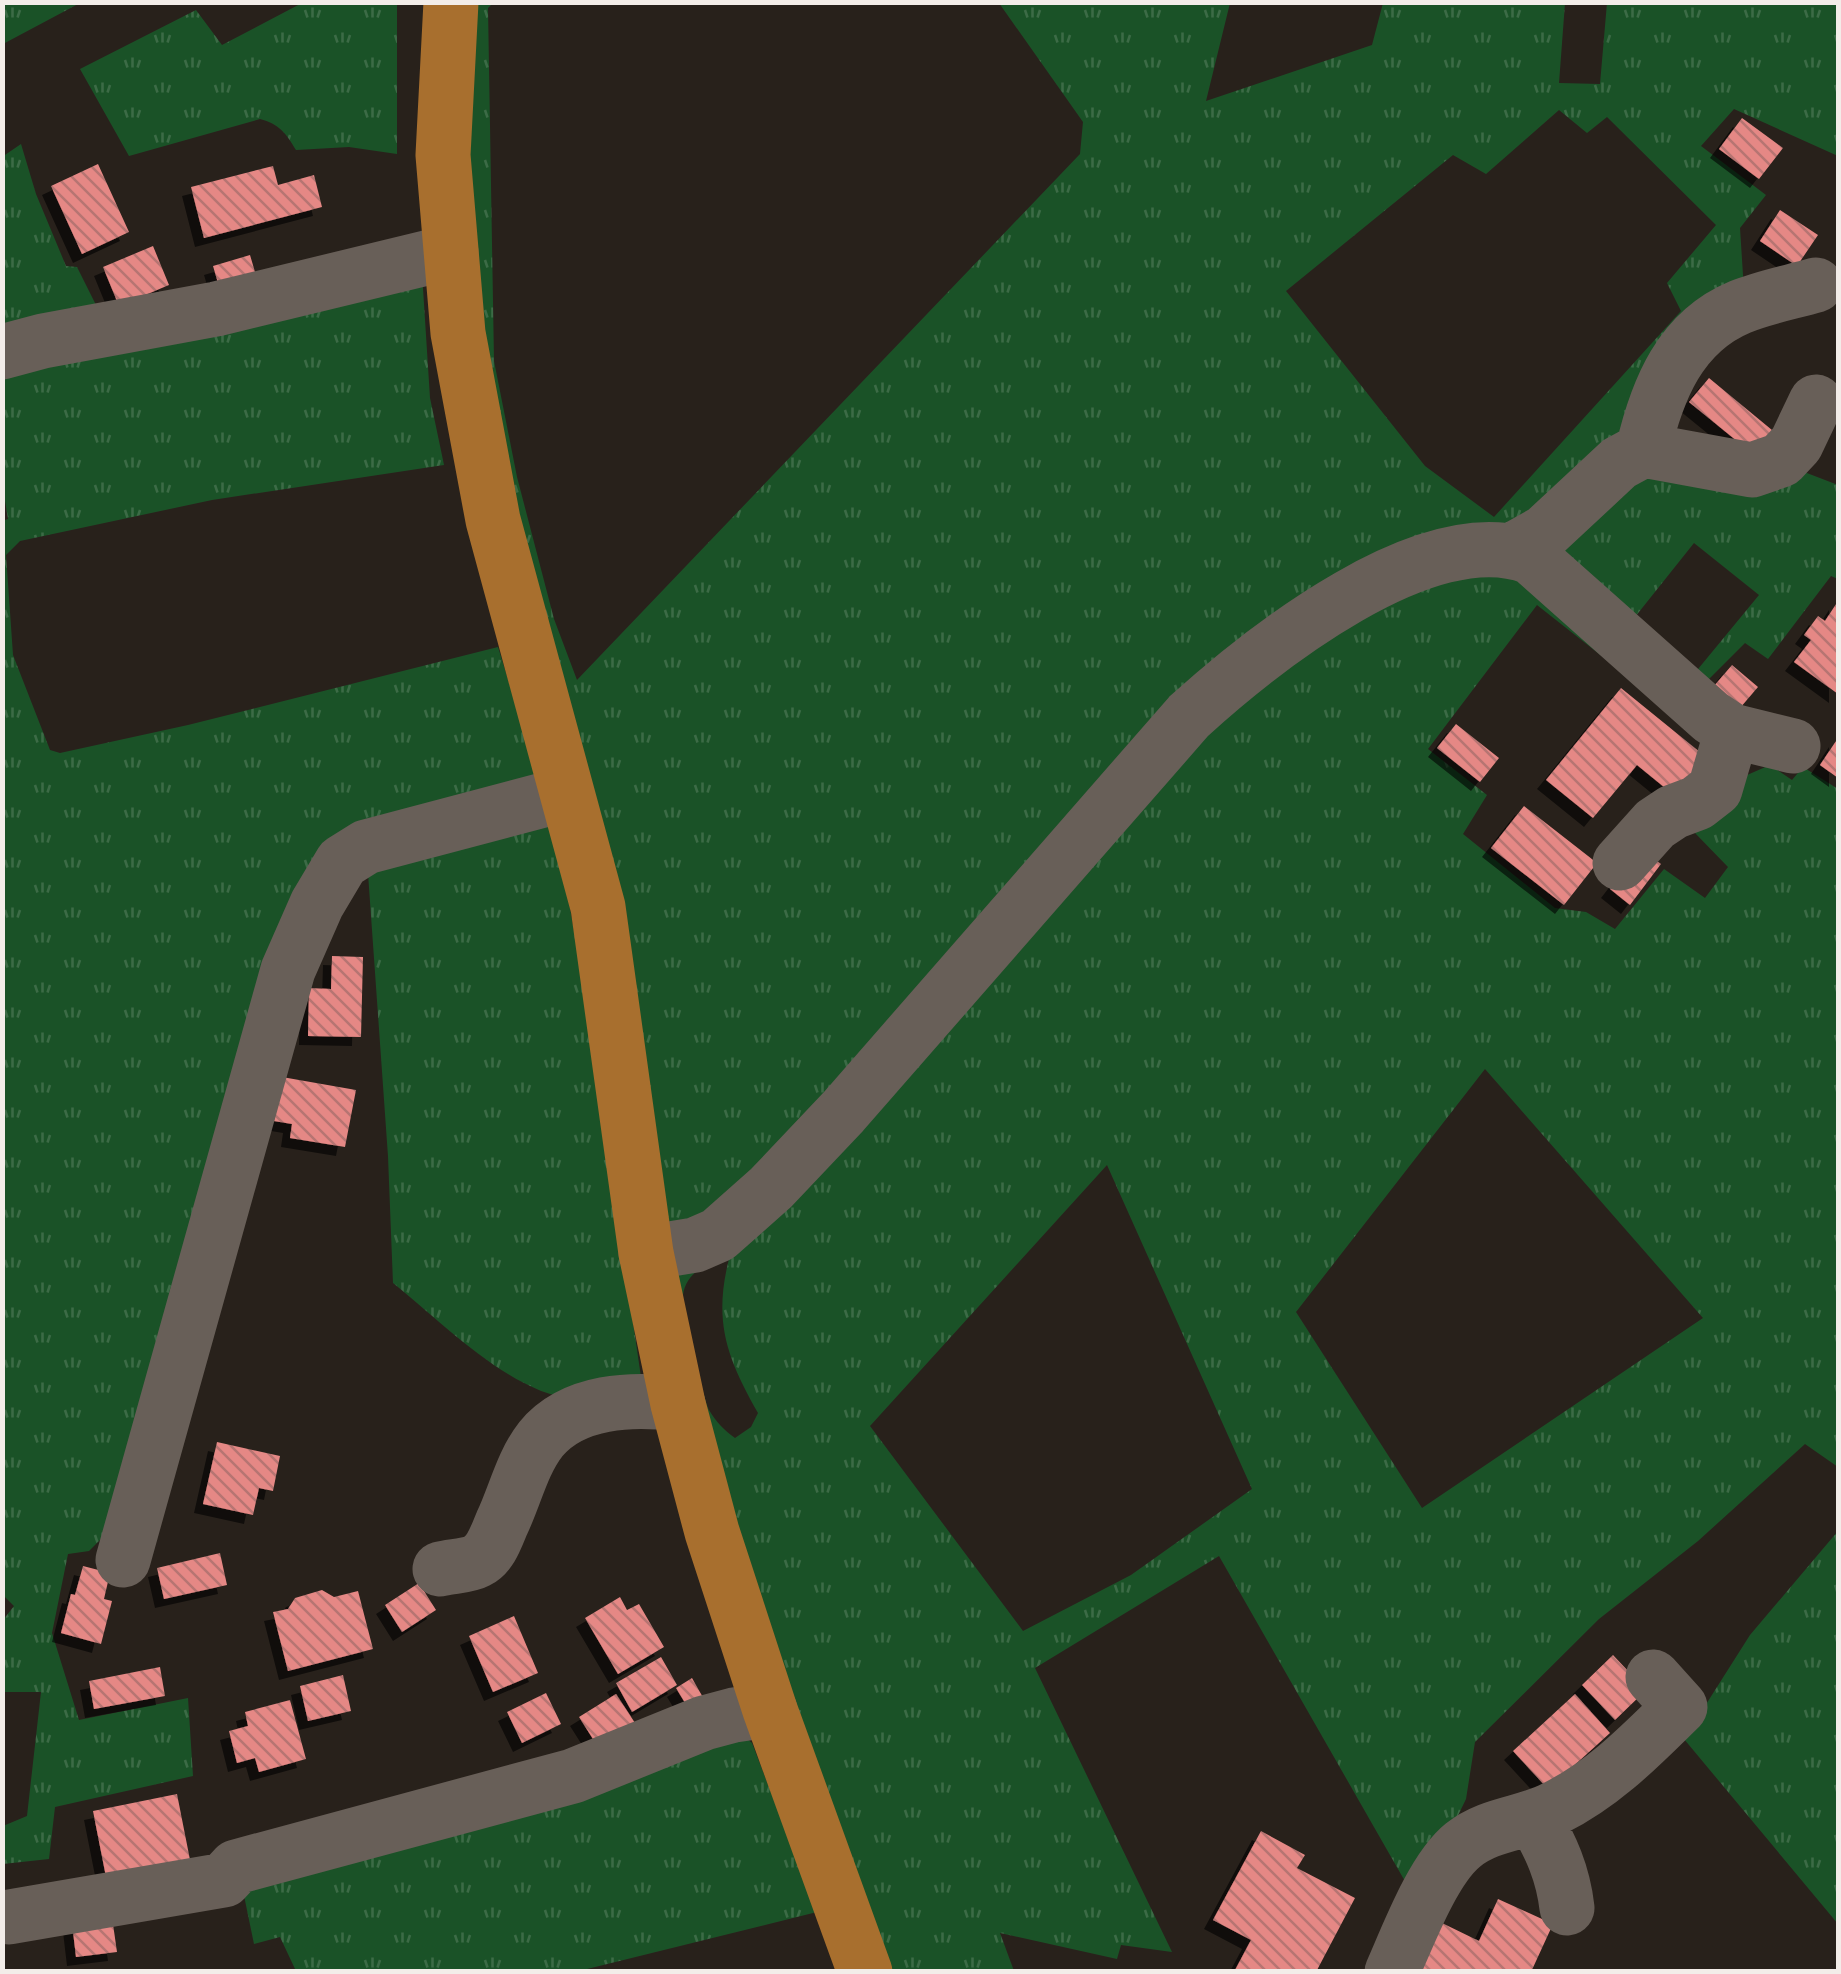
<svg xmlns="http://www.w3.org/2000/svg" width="1841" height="1974" viewBox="0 0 1841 1974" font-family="'Sofia Sans Condensed',sans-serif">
	<defs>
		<pattern id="grass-tufts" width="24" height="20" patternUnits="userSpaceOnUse" patternTransform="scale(2.5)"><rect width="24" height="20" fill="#1a5227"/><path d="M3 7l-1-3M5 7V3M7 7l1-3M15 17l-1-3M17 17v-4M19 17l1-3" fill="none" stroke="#3c6b46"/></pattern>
		<pattern id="building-back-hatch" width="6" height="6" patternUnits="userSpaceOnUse" patternTransform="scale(2.5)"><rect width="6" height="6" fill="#e58885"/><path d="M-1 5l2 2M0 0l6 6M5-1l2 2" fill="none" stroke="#b67472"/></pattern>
		<filter id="shadow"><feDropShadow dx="-9" dy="9" stdDeviation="0" flood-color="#0009"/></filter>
	</defs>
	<rect width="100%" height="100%" fill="#28211b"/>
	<path fill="url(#grass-tufts)" fill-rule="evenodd" d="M 3,2 L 80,2 L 80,3 L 3,44 Z
		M 302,3 L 397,3 L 397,154 L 349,147 L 296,150 C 286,133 279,124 260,119 L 129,156 L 80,69 L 196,10 L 222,45 Z
		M 474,3 L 493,3 L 488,8 L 494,361 L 517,477 L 554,619 L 577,680 L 1080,154 L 1083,122 L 999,3 L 1230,3 L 1206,101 L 1372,45 L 1383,3 L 1565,3 L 1559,83 L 1600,84 L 1607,3 L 1838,3 L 1838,156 L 1734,109 L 1701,146 L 1766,195 L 1740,228 L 1744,291 L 1620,443 L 1549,511 L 1351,581 L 699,1232 L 664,1220 L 496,468 L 466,171 ZM 1559,110 L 1587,133 L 1607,117 L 1716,225 L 1667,283 L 1681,311 L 1494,517 L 1425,466 L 1286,291 L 1453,155 L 1486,174 Z
		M 21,144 L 36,194 L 66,266 L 77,267 L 104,321 L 3,342 L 2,157 Z
		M 422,273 L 430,398 L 444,465 L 212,500 L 20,541 L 6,555 L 13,655 L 50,750 L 60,753 L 188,725 L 498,647 L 541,786 L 361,838 L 116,1524 L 89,1551 L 68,1554 L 52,1633 L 79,1720 L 188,1698 L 193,1776 L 55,1807 L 49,1859 L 3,1864 L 3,1826 L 27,1816 L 41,1692 L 2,1692 L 3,1620 L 14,1606 L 2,1594 L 2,521 L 8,519 L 2,483 L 3,360 Z
		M 1799,470 L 1838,485 L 1838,579 L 1831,576 L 1768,659 L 1745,643 L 1700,688 L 1689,680 L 1759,595 L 1694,543 L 1627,627 L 1552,542 L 1616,473 Z
		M 1514,561 L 1608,661 L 1537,605 L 1428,749 L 1487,795 L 1463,834 L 1555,908 L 1586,912 L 1615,929 L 1664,869 L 1705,898 L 1728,867 L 1695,833 L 1738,779 L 1770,765 L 1792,780 L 1803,767 L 1838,789 L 1838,1467 L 1805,1444 L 1698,1541 L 1599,1619 L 1475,1742 L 1466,1799 L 1448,1836 L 1410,1890 L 1219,1556 L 1035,1668 L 1172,1952 L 1121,1945 L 1117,1959 L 1000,1933 L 1014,1971 L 888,1971 L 773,1657 L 671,1283 L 1135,787 L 1355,602 ZM 1485,1069 L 1703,1318 L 1422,1508 L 1296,1312 ZM 1107,1165 L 1252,1489 L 1131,1575 L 1023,1631 L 870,1426 ZM 729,1259 C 713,1322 727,1358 758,1413 L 751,1427 L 735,1438 C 724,1430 716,1422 709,1410 C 703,1397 681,1308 683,1295 C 686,1272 709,1261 729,1259 Z
		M 544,812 L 565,879 L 587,1007 L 642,1384 C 621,1389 594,1400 574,1399 C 511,1394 441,1321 393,1283 L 388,1156 L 367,859 Z
		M 1838,1531 L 1838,1924 L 1684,1739 L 1750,1635 Z
		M 735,1729 L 752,1743 L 817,1912 L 579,1971 L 296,1971 L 280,1937 L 254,1944 L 241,1881 Z"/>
	<path fill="url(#building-back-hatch)" filter="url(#shadow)" d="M 1742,118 L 1783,148 L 1759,179 L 1719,149 Z
		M 98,164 L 129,232 L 82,254 L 51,186 Z
		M 273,166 L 278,185 L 314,175 L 322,207 L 204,238 L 191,187 Z
		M 1780,210 L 1818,235 L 1797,266 L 1760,241 Z
		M 153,246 L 169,285 L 119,306 L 103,267 Z
		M 250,255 L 258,282 L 221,293 L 213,266 Z
		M 1709,378 L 1778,435 L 1759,459 L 1689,402 Z
		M 1838,601 L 1838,694 L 1794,662 L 1811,640 L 1804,635 L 1818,616 L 1825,621 Z
		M 1732,665 L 1758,687 L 1740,708 L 1714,686 Z
		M 1621,688 L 1706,757 L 1675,796 L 1637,765 L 1593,818 L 1546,780 Z
		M 1456,724 L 1499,758 L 1480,782 L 1437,748 Z
		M 1838,738 L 1838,778 L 1820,765 Z
		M 1524,806 L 1597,863 L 1564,905 L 1491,848 Z
		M 1641,849 L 1661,864 L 1630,905 L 1610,889 Z
		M 332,956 L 363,957 L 361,1037 L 308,1036 L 309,988 L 331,989 Z
		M 282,1077 L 356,1090 L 345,1147 L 290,1138 L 292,1124 L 274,1121 Z
		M 217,1442 L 280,1456 L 273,1491 L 259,1488 L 253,1515 L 203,1504 Z
		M 220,1553 L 227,1585 L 164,1599 L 157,1568 Z
		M 83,1566 L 110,1573 L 104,1599 L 112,1601 L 101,1644 L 61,1633 L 71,1594 L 75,1595 Z
		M 419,1583 L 436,1610 L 402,1632 L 385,1605 Z
		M 322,1590 L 334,1597 L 358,1591 L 373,1649 L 288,1671 L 273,1612 L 288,1609 L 295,1598 Z
		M 620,1597 L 627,1610 L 639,1604 L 664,1647 L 618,1674 L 585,1618 Z
		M 514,1616 L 538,1673 L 493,1692 L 469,1636 Z
		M 1613,1655 L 1646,1690 L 1615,1720 L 1582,1685 Z
		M 661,1657 L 677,1685 L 632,1712 L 616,1683 Z
		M 160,1667 L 165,1696 L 94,1709 L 89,1681 Z
		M 343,1675 L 351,1711 L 308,1721 L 300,1686 Z
		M 692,1678 L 705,1701 L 690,1711 L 676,1688 Z
		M 546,1693 L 561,1724 L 522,1743 L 507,1712 Z
		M 616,1694 L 637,1726 L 600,1750 L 579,1717 Z
		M 1575,1694 L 1610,1733 L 1548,1789 L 1513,1751 Z
		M 290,1700 L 306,1759 L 259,1772 L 255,1758 L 237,1763 L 229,1731 L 248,1726 L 245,1712 Z
		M 177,1794 L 193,1875 L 109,1892 L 93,1811 Z
		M 1261,1831 L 1305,1855 L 1297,1868 L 1355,1898 L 1316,1972 L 1234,1972 L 1251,1940 L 1213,1920 Z
		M 1498,1899 L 1553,1924 L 1531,1972 L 1419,1972 L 1442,1923 L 1479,1941 Z
		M 112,1917 L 117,1952 L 76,1957 L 72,1923 Z"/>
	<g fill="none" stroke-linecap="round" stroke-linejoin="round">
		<path stroke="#685f58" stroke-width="55" d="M 2,352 L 43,341 L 216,309 L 451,252
			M 1643,450 C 1657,390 1680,332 1740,307 C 1764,297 1792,292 1816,285
			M 1513,550 L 1545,532 L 1619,463 L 1643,450 L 1752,470 L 1781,460 L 1796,444 L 1816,402
			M 1620,863 L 1655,824 L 1673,812 L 1697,803 L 1715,789 L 1732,731
			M 646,1253 L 695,1245 L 718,1235 L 771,1188 L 843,1112 L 1189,716 C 1262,650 1428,517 1531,557 L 1711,717 L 1732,731 L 1793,746
			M 123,1560 L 288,970 L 317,904 L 342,862 L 366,847 L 566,794
			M 440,1569 C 451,1566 468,1566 477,1561 C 491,1554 496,1537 502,1523 C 515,1496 522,1463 541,1439 C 573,1400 633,1398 678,1404
			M 1534,1818 C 1551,1847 1563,1873 1567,1908
			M 9,1917 L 224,1880 L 236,1867 L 573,1776 L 704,1723 L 734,1715 L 770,1710
			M 1392,1972 C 1408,1936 1433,1869 1463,1845 C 1490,1823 1525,1824 1555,1808 C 1605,1783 1641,1745 1680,1707 L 1653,1677"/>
		<path stroke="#a86f2e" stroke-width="55" d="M 451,2 L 443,155 L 458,333 L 493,520 L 598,907 L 646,1253 L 678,1404 L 712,1532 L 770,1710 L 865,1972"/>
	</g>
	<rect width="1841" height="1974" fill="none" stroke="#f3ede9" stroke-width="10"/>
</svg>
